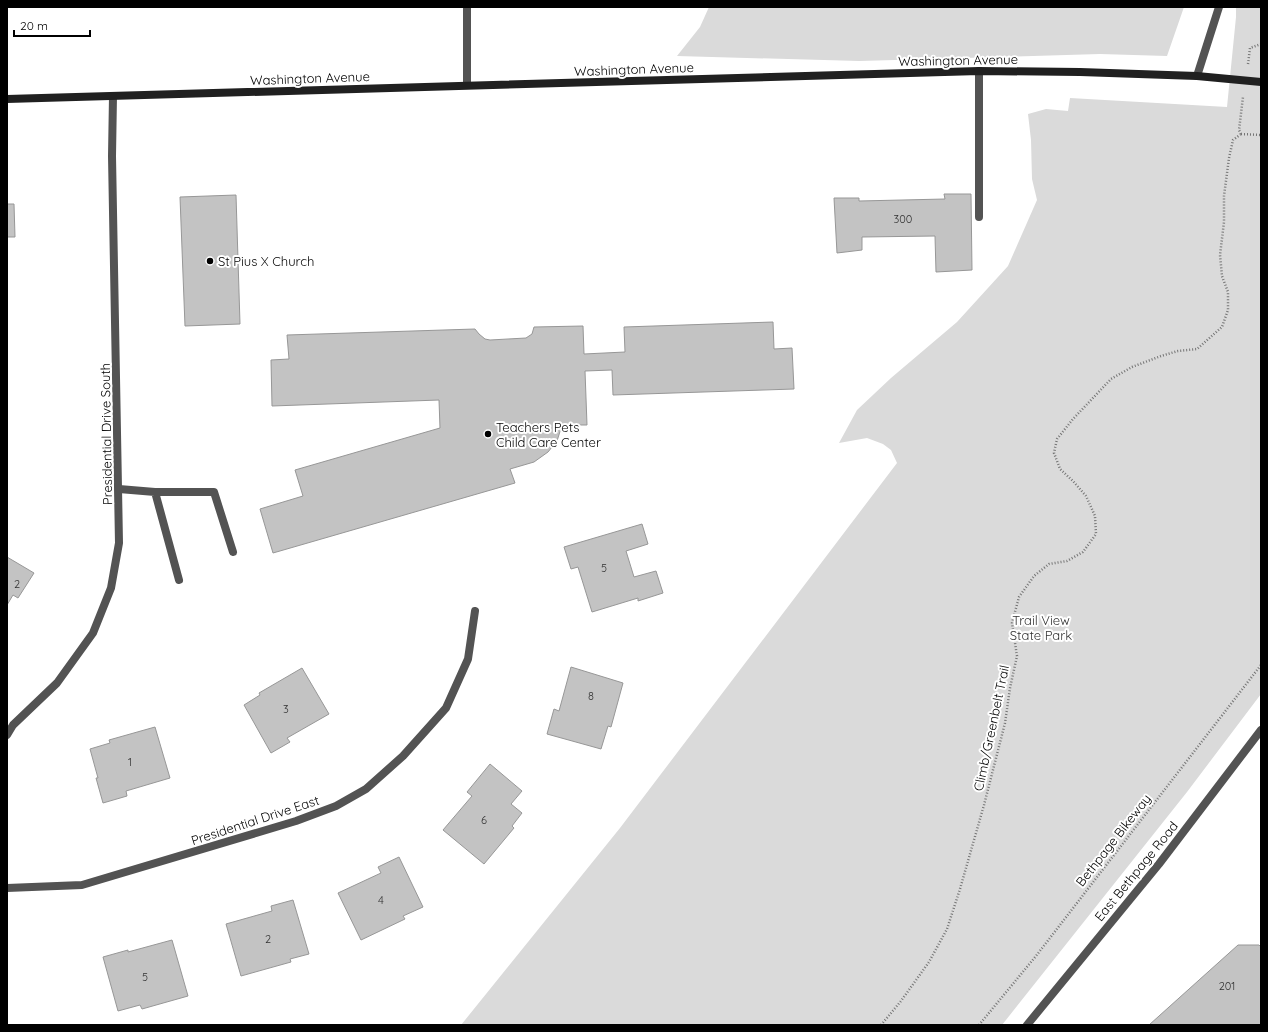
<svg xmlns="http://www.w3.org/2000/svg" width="1268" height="1032" viewBox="0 0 1268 1032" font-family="Quicksand,sans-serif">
	<rect width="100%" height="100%" fill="#fff"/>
	<path fill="#dadada" d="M 709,7 L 1184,7 L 1167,56 L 1100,54 L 859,61 L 677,56 L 700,27 Z
		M 1236,7 L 1261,7 L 1261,694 L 1187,792 L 1002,1025 L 461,1025 L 620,828 L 897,463 L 891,450 L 883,444 L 867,438 L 839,443 L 857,410 L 891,378 L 957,322 L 1008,266 L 1037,200 L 1032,179 L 1031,140 L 1028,114 L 1046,109 L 1068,111 L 1070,98 L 1227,107 L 1236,17 Z"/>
	<path fill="#c3c3c3" stroke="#979797" d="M 944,194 L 971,194 L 972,270 L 936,272 L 935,236 L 862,237 L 862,250 L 837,253 L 834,198 L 859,198 L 859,201 L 945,199 Z
		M 236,195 L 240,324 L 185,326 L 180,197 Z
		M 7,204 L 14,204 L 15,237 L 7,237 Z
		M 773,322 L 774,349 L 792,348 L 794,389 L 613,395 L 612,370 L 585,371 L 587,425 L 562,425 L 557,441 L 548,452 L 534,462 L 510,469 L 515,483 L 273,553 L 260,509 L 303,496 L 295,470 L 440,428 L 439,400 L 272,406 L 271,360 L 289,359 L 287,335 L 475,329 L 479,334 L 485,339 L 490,340 L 526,338 L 532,334 L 534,327 L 583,326 L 584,354 L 625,352 L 624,327 Z
		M 642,524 L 648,544 L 626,551 L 634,577 L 656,571 L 663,593 L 638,601 L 638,598 L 592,612 L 578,567 L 571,569 L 564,547 Z
		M 7,557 L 34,573 L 18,598 L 13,595 L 7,605 Z
		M 571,667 L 623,683 L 611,727 L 608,726 L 601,749 L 547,734 L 554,709 L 559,711 Z
		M 302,668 L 329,714 L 287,738 L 290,742 L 271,753 L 244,705 L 260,695 L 259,693 Z
		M 155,727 L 170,778 L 126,791 L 127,796 L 103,803 L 96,778 L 98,778 L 90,749 L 110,743 L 109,740 Z
		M 490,764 L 522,791 L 511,804 L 522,813 L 512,826 L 514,828 L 484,864 L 443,830 L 472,796 L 467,792 Z
		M 399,857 L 423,907 L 403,916 L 405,919 L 361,940 L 338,893 L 381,873 L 378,867 Z
		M 293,900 L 309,954 L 290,959 L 291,962 L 241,976 L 226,924 L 272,911 L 271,906 Z
		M 172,940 L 188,996 L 142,1009 L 140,1005 L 118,1011 L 103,957 L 128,950 L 128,952 Z
		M 1238,945 L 1259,945 L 1261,947 L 1261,1025 L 1149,1025 Z"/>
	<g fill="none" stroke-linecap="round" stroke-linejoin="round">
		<path stroke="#757575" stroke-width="2.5" stroke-dasharray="1 2" stroke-linecap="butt" d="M 1248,64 L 1250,48 L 1261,44
			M 1241,134 L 1239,130 L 1243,97
			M 1241,134 L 1261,135
			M 881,1025 L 901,1001 L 929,962 L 947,929 L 960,889 L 984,805 L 1005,723 L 1010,688 L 1017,656 L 1012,623 L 1019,597 L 1034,576 L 1049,564 L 1067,561 L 1083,552 L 1096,534 L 1095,516 L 1086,496 L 1073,481 L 1060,469 L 1054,453 L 1057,439 L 1073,419 L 1111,379 L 1132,367 L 1161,356 L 1178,351 L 1197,349 L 1222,327 L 1228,310 L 1228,292 L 1222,276 L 1220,255 L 1224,222 L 1224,196 L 1229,158 L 1233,140 L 1241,134
			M 979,1025 L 1036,956 L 1261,665"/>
		<path stroke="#535353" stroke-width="8" d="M 979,217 L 979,71
			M 119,489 L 155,492 L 214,492 L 233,552
			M 155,492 L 179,580"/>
		<path stroke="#535353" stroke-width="8" d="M 467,7 L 467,85
			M 1197,76 L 1219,7
			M 7,735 L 13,725 L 57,683 L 93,633 L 111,588 L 119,543 L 112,156 L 113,96
			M 7,888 L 82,885 L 296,821 L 336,806 L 366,789 L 403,756 L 446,708 L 468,659 L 475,611
			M 1027,1025 L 1159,864 L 1261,730"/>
		<path stroke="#202020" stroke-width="8" d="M 7,99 L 979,71 L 1080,72 L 1197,76 L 1261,82"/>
	</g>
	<g fill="#000" stroke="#fff" stroke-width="1.5">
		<circle cx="210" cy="261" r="4"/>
		<circle cx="488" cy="434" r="4"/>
	</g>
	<g text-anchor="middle" stroke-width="4" stroke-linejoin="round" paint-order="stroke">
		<g font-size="11" fill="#313131">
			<text x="903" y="223">300</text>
			<text x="604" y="572">5</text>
			<text x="17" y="588">2</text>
			<text x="591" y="700">8</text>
			<text x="286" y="713">3</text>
			<text x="130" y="766">1</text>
			<text x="484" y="824">6</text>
			<text x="381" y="904">4</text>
			<text x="268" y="943">2</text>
			<text x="145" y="981">5</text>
			<text x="1227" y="990">201</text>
		</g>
		<g font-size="13" fill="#000" stroke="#fff">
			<text transform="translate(958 60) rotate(-1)" y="5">Washington Avenue</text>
			<text transform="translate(634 69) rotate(-2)" y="5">Washington Avenue</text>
			<text transform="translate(310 78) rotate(-2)" y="5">Washington Avenue</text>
			<text transform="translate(106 434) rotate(-91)" y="5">Presidential Drive South</text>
			<text transform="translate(991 728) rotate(-78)" y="5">Climb/Greenbelt Trail</text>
			<text transform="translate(255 820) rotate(-18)" y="5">Presidential Drive East</text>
			<text transform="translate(1113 840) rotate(-52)" y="5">Bethpage Bikeway</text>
			<text transform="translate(1136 871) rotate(-51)" y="5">East Bethpage Road</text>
		</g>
		<g font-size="13" fill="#000" stroke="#fff" text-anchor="start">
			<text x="218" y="266">St Pius X Church</text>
			<text x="496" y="432">Teachers Pets<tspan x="496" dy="15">Child Care Center</tspan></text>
		</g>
		<g font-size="13" fill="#313131" stroke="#fff">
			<text x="1041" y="625">Trail View<tspan x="1041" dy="15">State Park</tspan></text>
		</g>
	</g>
	<rect width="1268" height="1032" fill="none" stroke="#000000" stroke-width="16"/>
	<path d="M14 30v6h76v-6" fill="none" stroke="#000000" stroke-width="2"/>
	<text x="20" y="30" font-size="12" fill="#000000" stroke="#ffffff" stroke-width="3" paint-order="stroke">20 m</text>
</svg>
